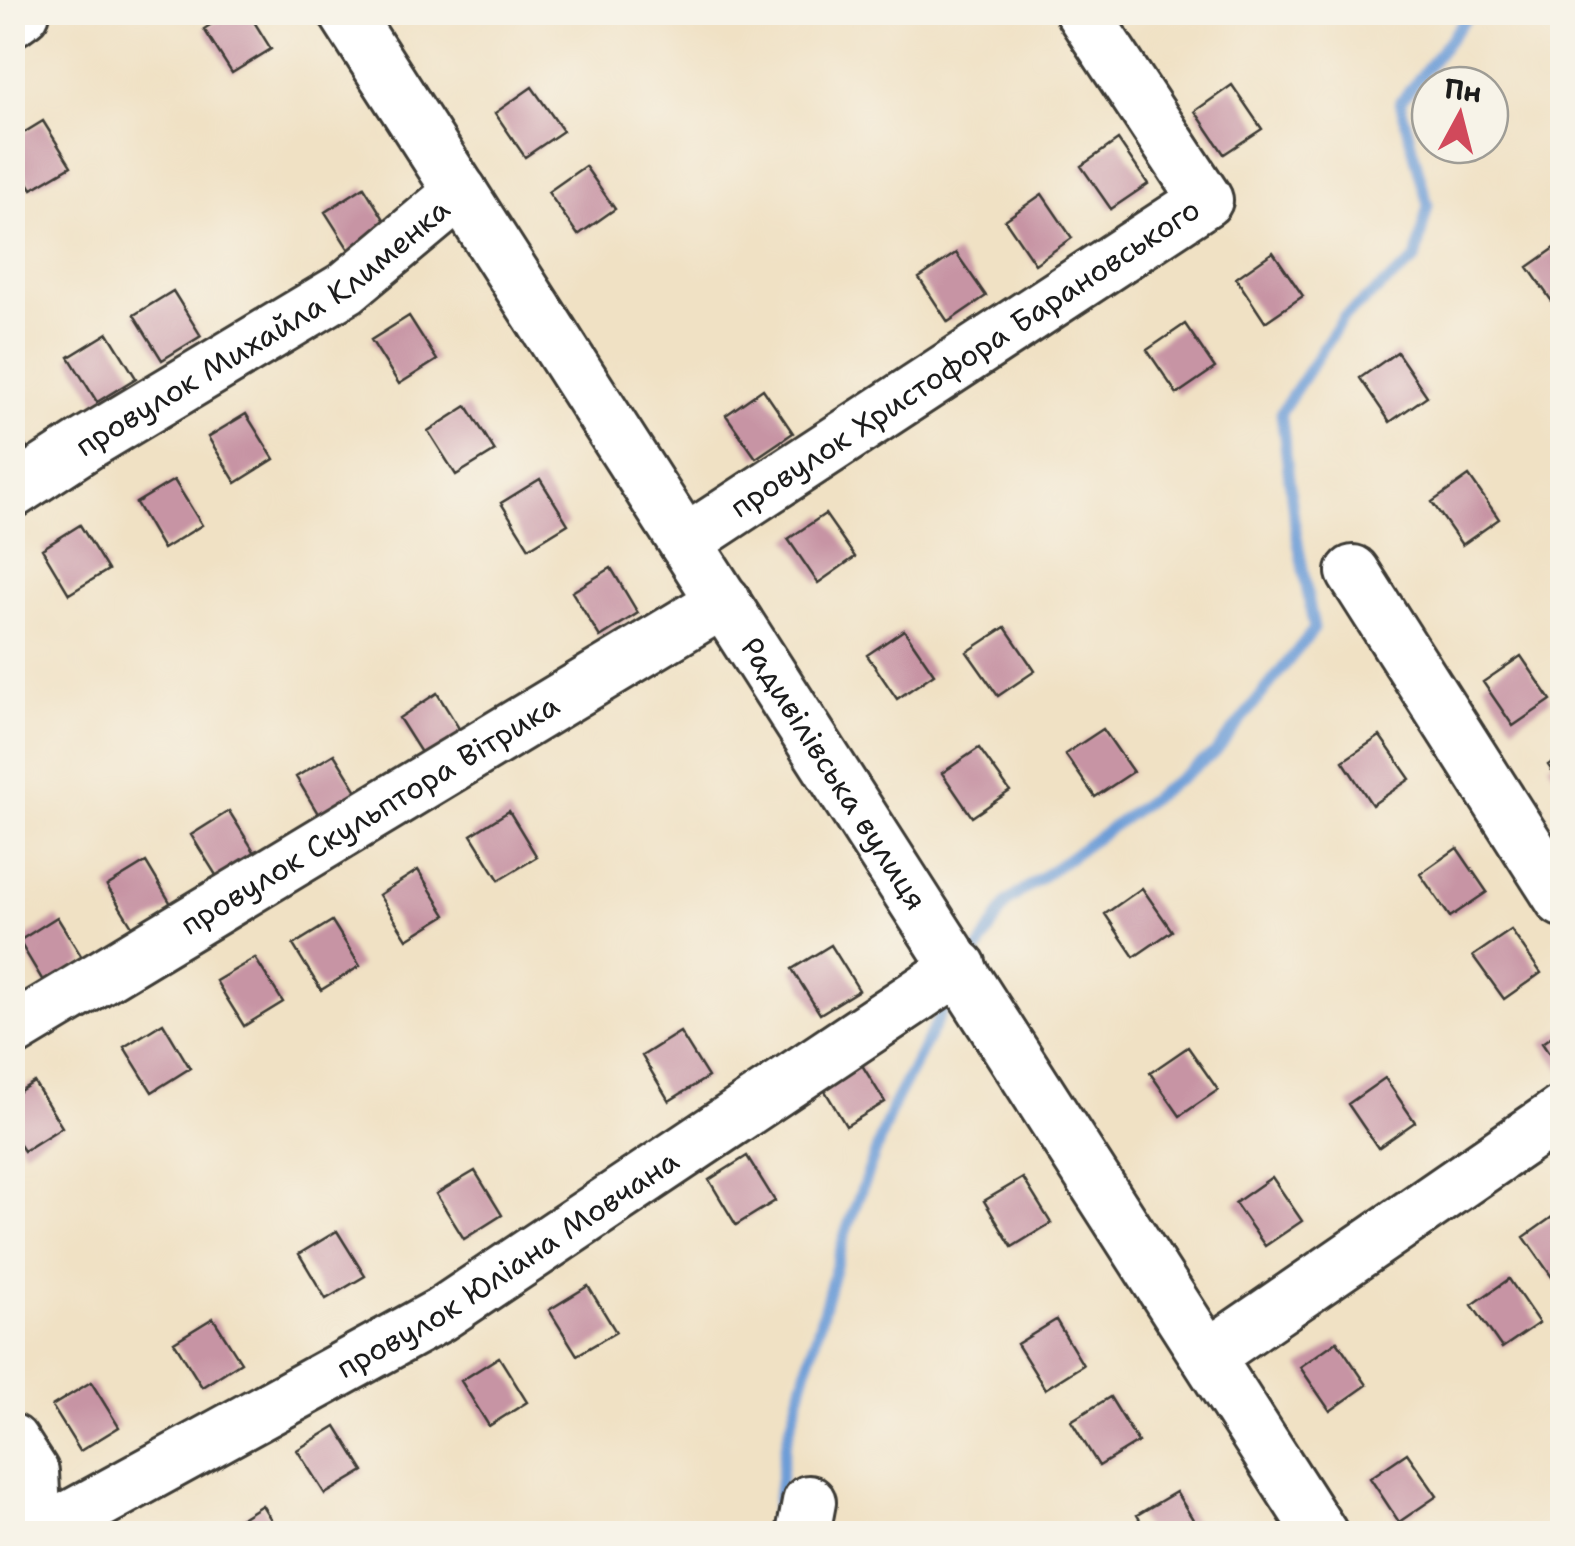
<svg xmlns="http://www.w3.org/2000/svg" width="1575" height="1546" viewBox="0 0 1575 1546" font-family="'Shantell Sans',sans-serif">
	<rect width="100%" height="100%" fill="#f7f3e8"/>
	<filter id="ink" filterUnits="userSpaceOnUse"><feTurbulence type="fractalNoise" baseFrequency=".01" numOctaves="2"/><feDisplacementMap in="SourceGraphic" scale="20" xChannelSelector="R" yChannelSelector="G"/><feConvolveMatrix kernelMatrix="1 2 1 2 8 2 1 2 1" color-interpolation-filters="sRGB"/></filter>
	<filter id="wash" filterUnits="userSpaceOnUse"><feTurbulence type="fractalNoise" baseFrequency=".0048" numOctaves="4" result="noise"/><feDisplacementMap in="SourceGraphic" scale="40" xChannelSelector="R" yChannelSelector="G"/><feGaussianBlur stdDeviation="2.25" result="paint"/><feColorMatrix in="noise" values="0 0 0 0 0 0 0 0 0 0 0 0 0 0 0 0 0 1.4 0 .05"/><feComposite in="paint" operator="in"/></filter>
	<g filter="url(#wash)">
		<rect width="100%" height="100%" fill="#f0e1c4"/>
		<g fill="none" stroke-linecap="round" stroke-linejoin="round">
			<path stroke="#6d9dd7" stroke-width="11" d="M 971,962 L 1007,902 L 1215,753 L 1314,629 L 1294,520 L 1281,412 L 1344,317 L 1415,260 L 1428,205 L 1400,102 L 1471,12
				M 773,1534 L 785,1446 L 845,1234 L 893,1105 L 949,999"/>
		</g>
		<g id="blocks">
			<path fill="#c794a4" d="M 230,12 L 248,12 L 271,49 L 232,73 L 204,29 Z
				M 1232,85 L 1262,129 L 1224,154 L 1195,111 Z
				M 532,87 L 563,131 L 525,157 L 495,113 Z
				M 43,121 L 71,166 L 32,189 L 12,157 L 12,140 Z
				M 1118,140 L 1148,184 L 1111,209 L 1081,166 Z
				M 585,166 L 615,209 L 578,235 L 548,192 Z
				M 364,187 L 392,232 L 353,256 L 325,212 Z
				M 1042,194 L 1072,238 L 1035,264 L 1005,220 Z
				M 1562,243 L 1562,307 L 1558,310 L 1528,267 Z
				M 1273,252 L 1303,296 L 1265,322 L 1236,278 Z
				M 956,253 L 986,296 L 948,322 L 919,278 Z
				M 173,291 L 201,336 L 162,360 L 134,315 Z
				M 409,316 L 437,360 L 399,384 L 371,340 Z
				M 1185,324 L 1215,368 L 1177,394 L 1147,350 Z
				M 108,333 L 136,378 L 97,402 L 69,357 Z
				M 1397,352 L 1427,396 L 1390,422 L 1360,378 Z
				M 763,389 L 793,433 L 756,458 L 726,415 Z
				M 467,406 L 495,451 L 456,475 L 428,431 Z
				M 246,414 L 274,459 L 236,483 L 208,437 Z
				M 12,425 L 27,448 L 12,457 Z
				M 1469,476 L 1499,519 L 1462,545 L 1432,502 Z
				M 540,479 L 568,524 L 529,548 L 501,503 Z
				M 174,480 L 202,525 L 163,549 L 136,503 Z
				M 825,514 L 855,557 L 818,583 L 788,539 Z
				M 80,525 L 108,570 L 69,594 L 42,549 Z
				M 611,568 L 638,613 L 600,637 L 572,592 Z
				M 1005,627 L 1035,671 L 998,696 L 967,652 Z
				M 904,630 L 934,674 L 897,699 L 867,655 Z
				M 1521,656 L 1551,700 L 1513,726 L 1483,682 Z
				M 437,693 L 465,738 L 427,762 L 399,718 Z
				M 1103,729 L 1133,772 L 1095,797 L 1065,754 Z
				M 1380,736 L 1410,779 L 1372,805 L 1343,761 Z
				M 979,748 L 1010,791 L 972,817 L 942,773 Z
				M 334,754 L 362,799 L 323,822 L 296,777 Z
				M 1562,755 L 1562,785 L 1548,765 Z
				M 229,811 L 257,856 L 219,880 L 191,835 Z
				M 509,811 L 537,857 L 499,880 L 471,835 Z
				M 1457,848 L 1487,892 L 1450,917 L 1420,874 Z
				M 146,862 L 173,907 L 135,931 L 107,886 Z
				M 418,870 L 446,915 L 407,939 L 379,895 Z
				M 1142,888 L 1172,931 L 1134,957 L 1105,914 Z
				M 57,917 L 85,962 L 46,986 L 19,941 Z
				M 332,921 L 360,966 L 321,990 L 293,945 Z
				M 1511,930 L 1541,973 L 1504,999 L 1473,956 Z
				M 831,945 L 859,990 L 820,1014 L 792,969 Z
				M 255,958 L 283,1002 L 244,1026 L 216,981 Z
				M 163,1023 L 190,1068 L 152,1092 L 124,1047 Z
				M 1562,1029 L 1562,1073 L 1542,1043 Z
				M 680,1032 L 708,1077 L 669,1101 L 642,1056 Z
				M 1188,1047 L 1218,1090 L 1180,1116 L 1150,1073 Z
				M 857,1057 L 885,1102 L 846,1126 L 819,1081 Z
				M 1385,1078 L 1415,1122 L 1378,1148 L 1348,1104 Z
				M 34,1082 L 62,1127 L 24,1151 L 12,1133 L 12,1096 Z
				M 747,1156 L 775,1201 L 736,1225 L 709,1180 Z
				M 475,1171 L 502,1215 L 464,1239 L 436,1194 Z
				M 1272,1177 L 1302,1221 L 1265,1246 L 1235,1203 Z
				M 1023,1178 L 1051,1223 L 1012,1247 L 984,1201 Z
				M 1562,1210 L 1562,1274 L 1554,1280 L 1524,1237 Z
				M 337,1231 L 365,1276 L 326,1299 L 299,1254 Z
				M 1509,1279 L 1539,1323 L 1502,1348 L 1472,1305 Z
				M 588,1286 L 616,1332 L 577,1355 L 549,1310 Z
				M 213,1318 L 241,1362 L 202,1387 L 174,1342 Z
				M 1056,1320 L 1083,1365 L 1045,1389 L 1017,1344 Z
				M 1337,1341 L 1367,1385 L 1330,1411 L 1300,1367 Z
				M 499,1357 L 527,1402 L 489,1426 L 461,1381 Z
				M 91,1382 L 119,1427 L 80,1451 L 52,1406 Z
				M 1110,1397 L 1138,1442 L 1099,1466 L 1071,1421 Z
				M 336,1426 L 364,1471 L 325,1494 L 297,1450 Z
				M 1407,1453 L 1437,1496 L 1399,1522 L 1370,1478 Z
				M 1176,1492 L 1202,1534 L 1148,1534 L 1137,1515 Z
				M 262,1505 L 280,1534 L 227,1534 L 224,1529 Z"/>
		</g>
	</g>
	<g filter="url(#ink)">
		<use href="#blocks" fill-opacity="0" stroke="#3c3a35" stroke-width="2.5"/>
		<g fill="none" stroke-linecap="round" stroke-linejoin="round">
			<g stroke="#3c3a35" stroke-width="58">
				<g id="minor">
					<path id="s1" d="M 345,12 L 1321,1534"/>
					<path d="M 12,20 L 23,12"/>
					<path id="s2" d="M 12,492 L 86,444 L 346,288 L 461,192"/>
					<path id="s3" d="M 685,542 L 1206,200 L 1082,12"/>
					<path d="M 1353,572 L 1562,900"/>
					<path id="s4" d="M 12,1031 L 724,601"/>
					<path d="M 1208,1356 L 1562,1112"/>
					<path d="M 12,1441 L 32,1472 L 35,1534"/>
					<path id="s5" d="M 40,1534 L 440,1315 L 960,967"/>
					<path d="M 803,1534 L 809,1502"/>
				</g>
			</g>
			<use href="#minor" stroke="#fff" stroke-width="52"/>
		</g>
	</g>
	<g text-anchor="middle" stroke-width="8" stroke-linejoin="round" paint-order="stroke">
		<g font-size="30" fill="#1c1c1c" stroke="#f7f3e8">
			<text dy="10" stroke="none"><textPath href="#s2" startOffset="300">провулок Михайла Клименка</textPath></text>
			<text dy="10" stroke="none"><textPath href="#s3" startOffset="335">провулок Христофора Барановського</textPath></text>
			<text dy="10" stroke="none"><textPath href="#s1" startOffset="905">Радивілівська вулиця</textPath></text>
			<text dy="10" stroke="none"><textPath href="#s4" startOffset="418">провулок Скульптора Вітрика</textPath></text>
			<text dy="10" stroke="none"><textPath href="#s5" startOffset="540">провулок Юліана Мовчана</textPath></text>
		</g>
	</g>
	<rect width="1575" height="1546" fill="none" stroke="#f7f3e8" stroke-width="50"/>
	<g transform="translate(1460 115) rotate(7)"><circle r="48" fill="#f7f3e8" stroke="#9f9d96" stroke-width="2.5"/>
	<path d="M0-8L18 38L0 25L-18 38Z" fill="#d1495b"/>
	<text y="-15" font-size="28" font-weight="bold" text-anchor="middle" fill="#1c1c1c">Пн</text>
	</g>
</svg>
